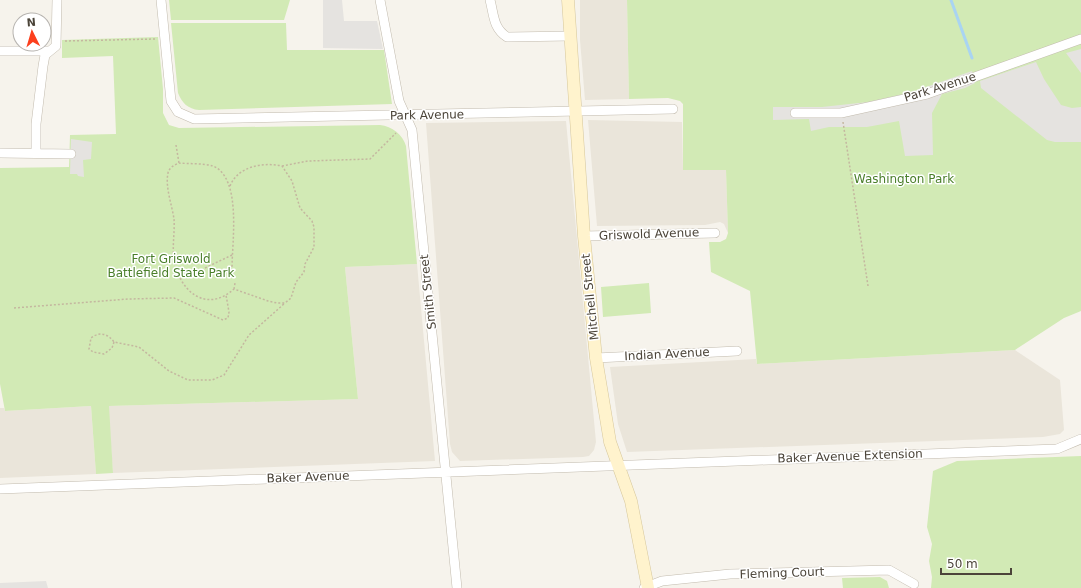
<svg xmlns="http://www.w3.org/2000/svg" width="1081" height="588" viewBox="0 0 1081 588" font-family="'DejaVu Sans',sans-serif">
	<rect width="100%" height="100%" fill="#f6f3ec"/>
	<path fill="#eae5da" d="M 580,0 L 627,0 L 629,99 L 585,100 L 580,40 Z
		M 588,120 L 682,122 L 683,169 L 726,170 L 728,233 L 724,224 L 720,222 L 705,225 L 597,226 Z
		M 566,121 L 596,442 L 594,450 L 589,456 L 583,457 L 460,461 L 452,452 L 450,444 L 426,123 Z
		M 417,264 L 435,461 L 113,473 L 108,406 L 358,399 L 345,267 Z
		M 1015,350 L 1060,380 L 1064,430 L 1060,434 L 1043,437 L 627,452 L 618,424 L 610,367 L 756,359 L 757,364 Z
		M 91,406 L 96,474 L 0,478 L 0,408 L 4,408 L 5,411 Z"/>
	<path fill="#d2eab5" d="M 169,0 L 290,0 L 284,20 L 171,20 Z
		M 618,0 L 1081,0 L 1081,311 L 1064,318 L 1015,350 L 757,364 L 750,291 L 711,272 L 709,242 L 720,242 L 726,239 L 728,233 L 726,170 L 683,170 L 683,104 L 680,101 L 668,98 L 629,99 L 627,0 Z
		M 171,23 L 286,23 L 287,50 L 384,50 L 392,104 L 199,110 C 188,109 182,103 178,93 Z
		M 158,37 L 163,89 L 163,113 L 169,125 L 179,128 L 380,125 C 392,126 403,135 406,146 L 417,264 L 345,267 L 358,399 L 109,406 L 113,473 L 96,474 L 91,406 L 5,411 L 0,384 L 0,168 L 69,167 L 70,135 L 116,134 L 113,56 L 62,58 L 62,40 Z
		M 649,283 L 651,313 L 603,317 L 601,287 Z
		M 1081,456 L 1081,588 L 931,588 L 932,577 L 929,561 L 932,544 L 927,527 L 933,471 L 957,461 Z
		M 880,577 L 887,581 L 889,588 L 843,588 L 842,578 Z"/>
	<path fill="#e5e3e0" d="M 323,0 L 342,0 L 344,21 L 377,21 L 383,49 L 323,48 Z
		M 1081,49 L 1081,73 L 1066,53 Z
		M 1036,62 L 1044,79 L 1061,105 L 1072,108 L 1081,107 L 1081,142 L 1055,142 L 1047,140 L 981,88 L 980,81 Z
		M 972,71 L 975,83 L 965,88 L 942,94 L 932,113 L 933,155 L 905,156 L 899,121 L 867,127 L 829,127 L 811,131 L 809,119 L 773,120 L 773,107 L 822,107 L 868,102 L 909,93 Z
		M 71,139 L 92,142 L 91,159 L 83,160 L 84,177 L 78,176 L 77,174 L 70,174 Z
		M 46,581 L 48,588 L 0,588 L 0,583 Z"/>
	<g fill="none" stroke-linecap="round" stroke-linejoin="round">
		<path stroke="#a9d4f2" stroke-width="3" d="M 951,0 L 972,58"/>
		<g stroke="#c2bbae" stroke-width="10">
			<path id="minor" d="M 161,0 L 171,101 L 178,112 L 194,119 L 673,109
				M 380,0 L 399,101 L 412,130 L 457,588
				M 490,0 C 494,15 493,28 507,37 L 570,36
				M 0,51 L 49,51
				M 795,113 L 841,113 L 927,94 L 1081,39
				M 0,153 L 71,154
				M 36,153 L 36,124 L 43,66 L 45,55 L 56,46 L 57,0
				M 584,236 L 715,233
				M 596,358 L 737,351
				M 0,489 L 1057,449 L 1081,439
				M 644,588 L 662,581 L 730,574 L 889,570 L 914,584"/>
		</g>
		<g stroke="#d6c79b" stroke-width="13">
			<path id="secondary" d="M 568,0 L 584,236 L 596,358 L 610,442 L 631,501 L 648,588"/>
		</g>
		<path stroke="#c4b79f" stroke-width="1.5" stroke-dasharray="2 2" stroke-linecap="butt" d="M 65,41 L 155,39
			M 843,122 L 868,286
			M 176,145 L 179,163
			M 282,166 L 308,161 L 370,159 L 396,133
			M 230,186 C 238,166 263,162 282,166 L 292,181 L 300,208 L 312,221 L 314,227 L 314,247 L 305,264 L 304,272 L 296,282 L 291,298 L 285,303 L 277,303 L 268,301 L 234,289 C 206,314 179,291 174,259 C 172,246 175,232 174,219 C 172,205 165,187 168,173 C 169,168 174,165 179,163 C 189,164 203,163 213,166 C 242,178 232,242 232,268
			M 205,268 L 232,255
			M 234,289 L 235,283
			M 14,308 L 128,299 L 174,298 L 223,320 L 228,318 L 229,312 L 226,295
			M 114,342 L 112,348 L 104,354 L 93,352 L 89,349 L 91,338 C 100,331 108,334 114,342 L 139,347 L 169,371 L 188,380 L 212,380 L 224,375 L 249,335 L 285,303"/>
		<use href="#minor" stroke="#fff" stroke-width="9"/>
		<use href="#secondary" stroke="#fff3cd" stroke-width="12"/>
	</g>
	<g text-anchor="middle" stroke-width="3" stroke-linejoin="round" paint-order="stroke">
		<g font-size="12" fill="#4b4439" stroke="#fff">
			<text transform="translate(940 87) rotate(-17)" y="4">Park Avenue</text>
			<text transform="translate(427 115) rotate(-1)" y="4">Park Avenue</text>
			<text transform="translate(649 234) rotate(-2)" y="4">Griswold Avenue</text>
			<text transform="translate(428 292) rotate(-96)" y="4">Smith Street</text>
			<text transform="translate(590 297) rotate(-96)" y="4">Mitchell Street</text>
			<text transform="translate(667 354) rotate(-3)" y="4">Indian Avenue</text>
			<text transform="translate(850 456) rotate(-2)" y="4">Baker Avenue Extension</text>
			<text transform="translate(308 477) rotate(-2)" y="4">Baker Avenue</text>
			<text transform="translate(782 573) rotate(-2)" y="4">Fleming Court</text>
		</g>
		<g font-size="12" fill="#4a7f2a" stroke="#fff">
			<text x="904" y="183">Washington Park</text>
			<text x="171" y="263">Fort Griswold<tspan x="171" dy="14">Battlefield State Park</tspan></text>
		</g>
	</g>
	<g transform="translate(32 32) rotate(355)"><circle r="19" fill="#ffffff" stroke="#b7b4b0"/>
	<path d="M0-3L7 15L0 10L-7 15Z" fill="#fc3f1d"/>
	<text y="-6" font-size="11" font-weight="bold" text-anchor="middle" fill="#4b4439">N</text>
	</g>
	<path d="M941 568v6h70v-6" fill="none" stroke="#4b4439" stroke-width="2"/>
	<text x="947" y="568" font-size="12" fill="#4b4439" stroke="#ffffff" stroke-width="3" paint-order="stroke">50 m</text>
</svg>
